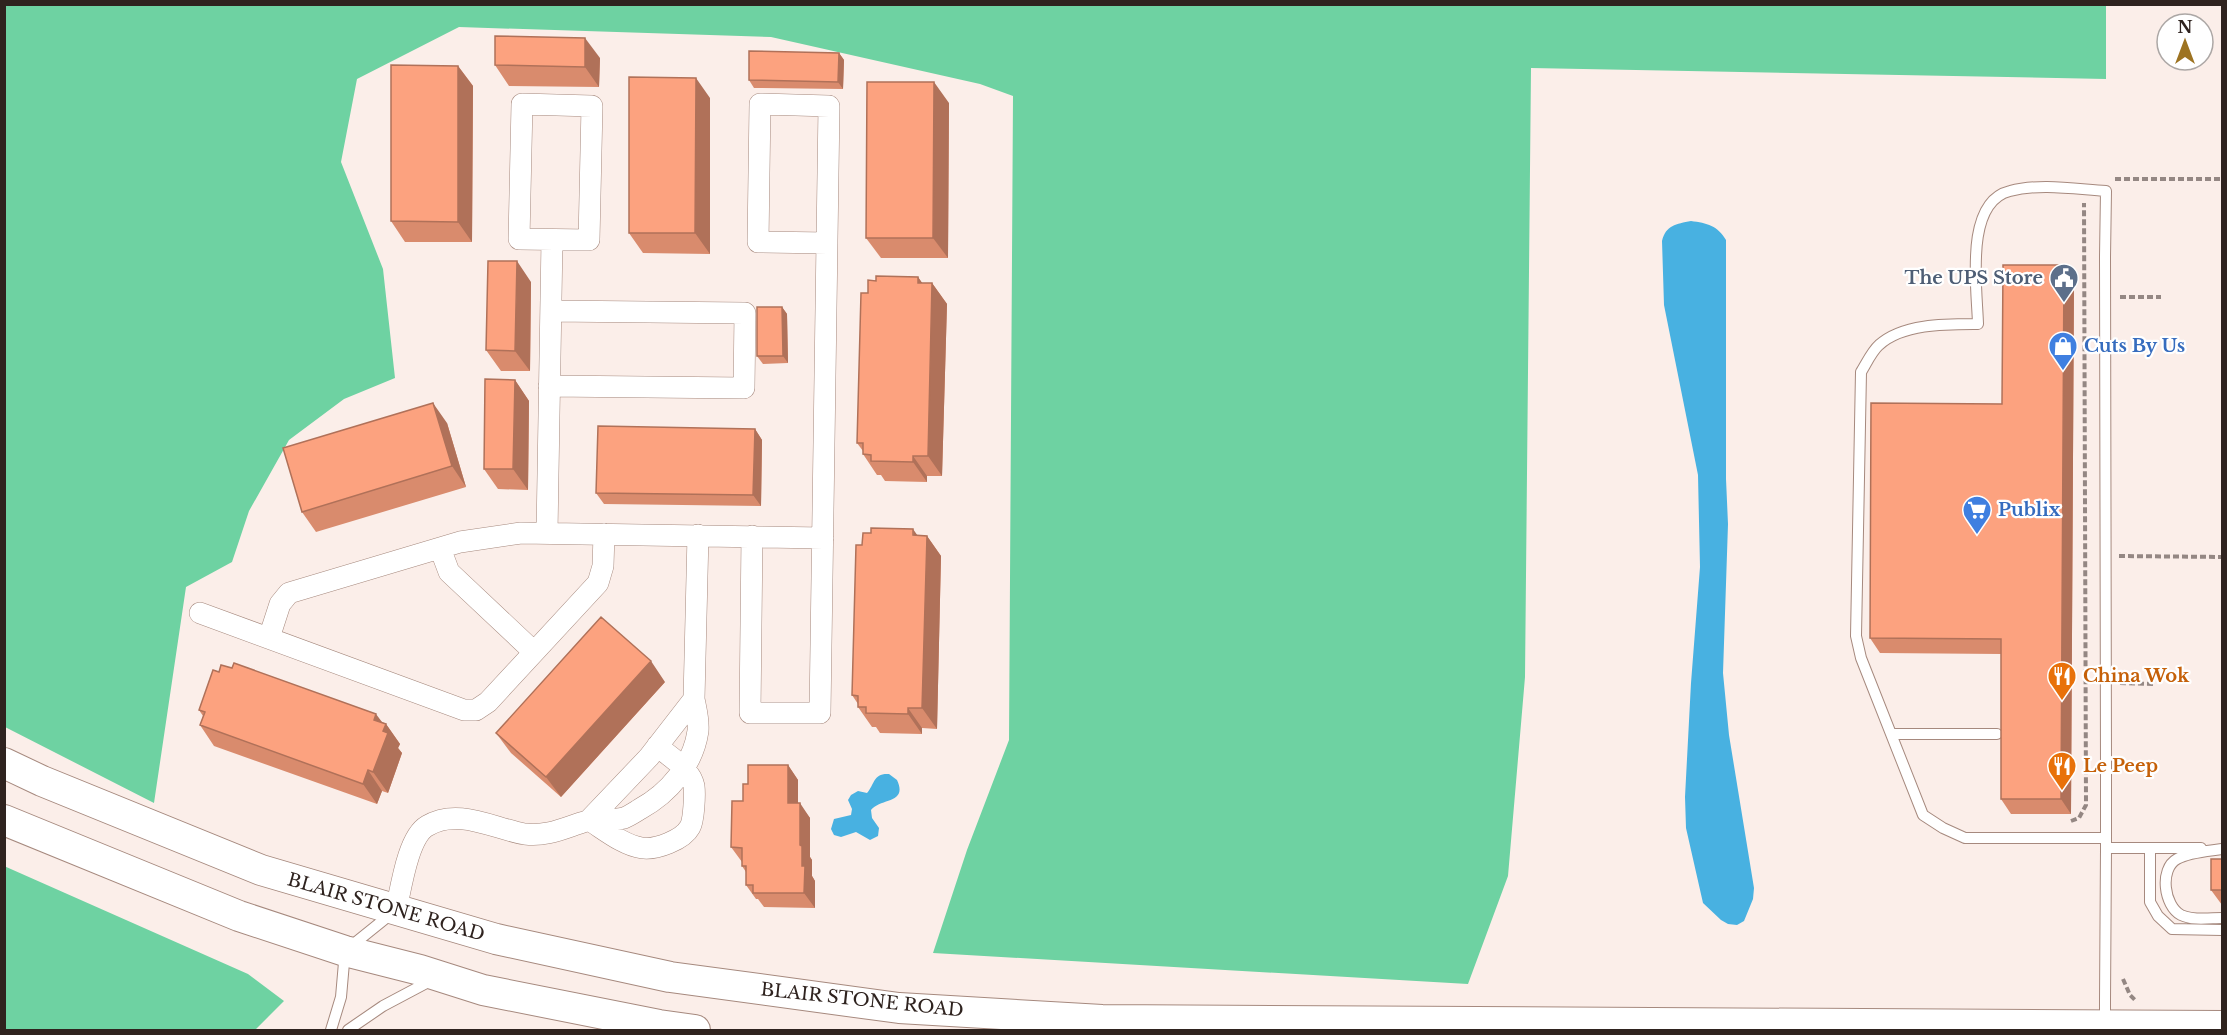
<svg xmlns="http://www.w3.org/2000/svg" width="2227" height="1035" viewBox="0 0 2227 1035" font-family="'Libre Baskerville',serif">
	<rect width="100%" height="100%" fill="#fbeee9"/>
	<path fill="#6ed2a2" d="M 2106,4 L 2106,79 L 1531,68 L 1525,677 L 1508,876 L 1468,984 L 933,953 L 967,850 L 1009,740 L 1013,96 L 980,84 L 771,37 L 459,27 L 357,79 L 341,162 L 383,269 L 395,378 L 344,399 L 289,440 L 249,511 L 232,562 L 186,587 L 154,803 L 5,727 L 4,5 Z
		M 4,866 L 248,974 L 284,1001 L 255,1030 L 5,1030 Z"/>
	<path fill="#48b1e1" d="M 1691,221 C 1707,223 1718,226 1726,240 L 1726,479 L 1728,524 L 1723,673 L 1729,735 L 1754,888 L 1753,899 L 1744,921 L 1737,925 L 1728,924 L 1721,920 L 1703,903 L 1686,828 L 1685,797 L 1691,683 L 1700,567 L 1698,475 L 1664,305 L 1662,241 C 1666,225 1676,224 1691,221 Z
		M 889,774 L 897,780 C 908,804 881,798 871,810 L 872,818 L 879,828 L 878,836 L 870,840 L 856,832 L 841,837 L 834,835 L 831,829 L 834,819 L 851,815 L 852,809 L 848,800 L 851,795 L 858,791 L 867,793 C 875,784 873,773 889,774 Z"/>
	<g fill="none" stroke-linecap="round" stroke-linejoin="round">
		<g stroke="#a6897e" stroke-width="12">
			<path id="service" d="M 1891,734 L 1997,734
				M 2106,848 L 2201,848
				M 2150,848 L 2150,902 L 2158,916 L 2172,929 L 2222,930
				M 2222,849 C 2209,851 2189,852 2177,859 C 2159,869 2164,906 2181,915 C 2193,921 2210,918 2222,918
				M 2105,1024 L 2105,1000 L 2106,848 L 2106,770 L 2105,257 L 2106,191 C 2075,189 2040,183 2010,191 C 1964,202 1977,288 1978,324 C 1948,324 1903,323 1879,345 C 1872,351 1866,364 1861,372 L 1856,636 L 1861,658 L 1923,815 L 1943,828 L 1965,838 L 2106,838
				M 331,1030 L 341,997 L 345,951 L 391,914
				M 348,1030 L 383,1006 L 432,980"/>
		</g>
		<g stroke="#a6897e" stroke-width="22">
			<path id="minor" d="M 522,104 L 592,106 L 589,240 L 519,239 Z
				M 549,386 L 744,388 L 745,313 L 551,311
				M 547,533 L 552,240
				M 752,536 L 750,713 L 820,713 L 829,106 L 760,104 L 758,242 L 827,243
				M 440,548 L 449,572 L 534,652
				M 200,613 L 464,710 L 476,710 L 488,702 L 598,583 L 603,566 L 604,534
				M 269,638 L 280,604 L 289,593 L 460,542 L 521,533 L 823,538
				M 694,699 L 698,535
				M 589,820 C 605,830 623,845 642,848 C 656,850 683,840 690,827 C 694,820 695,794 694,786 C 690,768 670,757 657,746
				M 396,910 C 401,888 408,837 427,826 C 458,807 494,829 525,834 C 548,837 566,827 587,821 C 599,818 612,821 624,818 C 629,816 635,812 640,809 C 669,793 693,765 698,731 C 699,720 696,709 694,699 L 649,757 L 589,820"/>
		</g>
		<g stroke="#a6897e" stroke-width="32">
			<path id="secondary" d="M 4,763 L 42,781 L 261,870 L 496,939 L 670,977 L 899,1008 L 1102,1020 L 2222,1026
				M 4,820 L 239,916 L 345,951 L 420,970 L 483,990 L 659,1025 L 695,1030"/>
		</g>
		<path stroke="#948783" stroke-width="4" stroke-dasharray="6 3" stroke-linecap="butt" d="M 2115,179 L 2222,179
			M 2120,297 L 2161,297
			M 2119,556 L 2222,557
			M 2120,683 L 2155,684
			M 2071,821 L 2079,818 L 2086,805 L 2084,203
			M 2123,979 L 2130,995 L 2135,1000"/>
		<use href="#service" stroke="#fff" stroke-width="10"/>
		<use href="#minor" stroke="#fff" stroke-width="21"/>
		<use href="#secondary" stroke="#fff" stroke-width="30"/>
	</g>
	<path fill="#d98b6d" d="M 839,53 L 844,60 L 843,89 L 754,88 L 749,80 Z
		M 600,58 L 599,87 L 509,86 L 495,65 Z
		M 458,66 L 473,86 L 472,242 L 405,242 L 391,221 Z
		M 710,98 L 710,254 L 643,253 L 629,233 Z
		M 949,103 L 948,258 L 881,258 L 866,238 Z
		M 918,277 L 922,283 L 932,283 L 947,304 L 942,476 L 927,476 L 927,482 L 885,481 L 881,475 L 877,475 L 863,454 L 863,451 L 857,443 L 868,293 L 876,281 Z
		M 2074,280 L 2071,814 L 2011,814 L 2001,799 L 2001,654 L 1880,653 L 1870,638 L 2002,404 Z
		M 531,282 L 530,371 L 501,371 L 486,350 Z
		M 782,307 L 787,314 L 788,363 L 763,364 L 757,356 Z
		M 515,380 L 529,401 L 528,490 L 498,489 L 484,469 Z
		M 447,423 L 466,487 L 316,532 L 302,512 Z
		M 755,429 L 762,440 L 761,506 L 604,504 L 596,493 Z
		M 917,535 L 927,536 L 941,556 L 937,729 L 922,728 L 922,734 L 880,733 L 876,727 L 872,727 L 858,707 L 858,704 L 852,695 L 862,545 Z
		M 665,682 L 561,797 L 511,753 L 496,733 Z
		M 199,710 L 382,722 L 386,724 L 400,744 L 398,748 L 402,753 L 388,793 L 382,791 L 377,804 L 214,746 L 200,725 L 203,716 Z
		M 788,765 L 798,780 L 798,803 L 810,818 L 810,857 L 812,860 L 812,876 L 815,881 L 815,908 L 764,907 L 758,899 L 756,899 L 746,885 L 746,872 L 742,866 L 742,862 L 731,847 L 743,801 L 748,784 Z
		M 2223,859 L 2223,905 L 2222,905 L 2211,890 Z"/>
	<path fill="#b07159" d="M 585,38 L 600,58 L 599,87 L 585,67 Z
		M 839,53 L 844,60 L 843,89 L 838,82 Z
		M 458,66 L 473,86 L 472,242 L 458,222 Z
		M 696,78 L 710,98 L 710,254 L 695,233 Z
		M 934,82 L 949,103 L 948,258 L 933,238 Z
		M 517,261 L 531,282 L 530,371 L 515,351 Z
		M 2064,265 L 2074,280 L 2071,814 L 2061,799 Z
		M 918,277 L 932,297 L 932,283 L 947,304 L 942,476 L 928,456 Z
		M 782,307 L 787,314 L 788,363 L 783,356 Z
		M 515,380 L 529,401 L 528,490 L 513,469 Z
		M 433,403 L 447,423 L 466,487 L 452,466 Z
		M 755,429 L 762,440 L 761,506 L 753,495 Z
		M 913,456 L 927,476 L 927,482 L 913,462 Z
		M 913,529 L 927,549 L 927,536 L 941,556 L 937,729 L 922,708 Z
		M 651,661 L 665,682 L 561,797 L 546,777 Z
		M 908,708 L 922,728 L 922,734 L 908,714 Z
		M 376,714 L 385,726 L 386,724 L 400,744 L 398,748 L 402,753 L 388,793 L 373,772 L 374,720 Z
		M 788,765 L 798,780 L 798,818 L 788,803 Z
		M 368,770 L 382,791 L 377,804 L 363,784 Z
		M 800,803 L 810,818 L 810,857 L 812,860 L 812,876 L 815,881 L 815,908 L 804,893 L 800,845 Z"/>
	<path fill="#fca27f" stroke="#b07159" stroke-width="1.5" d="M 495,36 L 585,38 L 585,67 L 495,65 Z
		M 749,51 L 839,53 L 838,82 L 749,80 Z
		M 391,65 L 458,66 L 458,222 L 391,221 Z
		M 629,77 L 696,78 L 695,233 L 629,233 Z
		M 867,82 L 934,82 L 933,238 L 866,238 Z
		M 488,261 L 517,261 L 515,351 L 486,350 Z
		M 2003,265 L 2064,265 L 2061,799 L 2001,799 L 2001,639 L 1870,638 L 1871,403 L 2002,404 Z
		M 876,276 L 918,277 L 918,283 L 932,283 L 928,456 L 913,456 L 913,462 L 871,461 L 871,455 L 863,454 L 863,443 L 857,443 L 861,293 L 868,293 L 868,280 L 876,281 Z
		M 757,307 L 782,307 L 783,356 L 757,356 Z
		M 485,379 L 515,380 L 513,469 L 484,469 Z
		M 433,403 L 452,466 L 302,512 L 283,448 Z
		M 598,426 L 755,429 L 753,495 L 596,493 Z
		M 871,528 L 913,529 L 913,535 L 927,536 L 922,708 L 908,708 L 908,714 L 866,713 L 866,707 L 858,707 L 858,696 L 852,695 L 856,545 L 862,545 L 863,533 L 871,533 Z
		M 601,617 L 651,661 L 546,777 L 496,733 Z
		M 234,663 L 376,714 L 374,720 L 386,724 L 383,731 L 388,733 L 373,772 L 368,770 L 363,784 L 200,725 L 205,712 L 199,710 L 213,670 L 219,672 L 221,665 L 232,668 Z
		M 748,765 L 788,765 L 788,803 L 800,803 L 800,845 L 802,846 L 802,866 L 805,866 L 804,893 L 753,893 L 753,885 L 746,885 L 746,866 L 742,866 L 742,848 L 731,847 L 732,801 L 743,801 L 743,784 L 748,784 Z
		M 2211,859 L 2223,859 L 2223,890 L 2211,890 Z"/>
	<defs>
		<g id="civic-pin" transform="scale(1.5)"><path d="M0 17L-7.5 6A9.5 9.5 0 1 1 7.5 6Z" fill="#5c6f8a" stroke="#fff"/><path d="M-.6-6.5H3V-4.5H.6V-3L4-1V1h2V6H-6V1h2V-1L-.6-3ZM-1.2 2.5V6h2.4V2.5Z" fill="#fff"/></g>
		<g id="shop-pin" transform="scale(1.5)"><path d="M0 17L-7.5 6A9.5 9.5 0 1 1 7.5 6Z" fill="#3f7fe0" stroke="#fff"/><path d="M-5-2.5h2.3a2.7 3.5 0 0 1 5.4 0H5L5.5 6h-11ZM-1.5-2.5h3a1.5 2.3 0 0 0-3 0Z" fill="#fff"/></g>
		<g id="supermarket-pin" transform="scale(1.5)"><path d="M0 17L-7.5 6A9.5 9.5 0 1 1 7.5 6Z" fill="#3f7fe0" stroke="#fff"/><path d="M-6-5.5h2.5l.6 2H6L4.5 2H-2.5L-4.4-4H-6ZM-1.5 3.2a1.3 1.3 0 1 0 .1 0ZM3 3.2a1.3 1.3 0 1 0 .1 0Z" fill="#fff"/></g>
		<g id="restaurant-pin" transform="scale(1.5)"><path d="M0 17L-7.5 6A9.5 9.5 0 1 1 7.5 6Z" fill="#e8710a" stroke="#fff"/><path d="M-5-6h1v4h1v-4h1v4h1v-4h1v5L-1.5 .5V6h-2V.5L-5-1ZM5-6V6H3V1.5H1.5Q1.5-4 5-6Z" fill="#fff"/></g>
	</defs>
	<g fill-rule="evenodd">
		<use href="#civic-pin" x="2064" y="278"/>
		<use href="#shop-pin" x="2063" y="346"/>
		<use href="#supermarket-pin" x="1977" y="510"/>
		<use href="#restaurant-pin" x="2062" y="676"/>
		<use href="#restaurant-pin" x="2062" y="766"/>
	</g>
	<g text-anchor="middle" stroke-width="4.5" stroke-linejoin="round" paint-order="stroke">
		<g font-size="18" font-weight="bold" fill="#4e5e75" stroke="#fff" text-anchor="end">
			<text x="2043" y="284">The UPS Store</text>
		</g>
		<g font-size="18" font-weight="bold" fill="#366cbe" stroke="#fff" text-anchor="start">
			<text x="2084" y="352">Cuts By Us</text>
			<text x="1998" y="516">Publix</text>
		</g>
		<g font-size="18" font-weight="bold" fill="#c56008" stroke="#fff" text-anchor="start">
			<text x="2083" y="682">China Wok</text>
			<text x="2083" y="772">Le Peep</text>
		</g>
		<g font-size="18" fill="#2f231f" stroke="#fff">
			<text transform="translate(386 907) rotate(16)" y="6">BLAIR STONE ROAD</text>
			<text transform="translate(862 1000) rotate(6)" y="6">BLAIR STONE ROAD</text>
		</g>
	</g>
	<rect width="2227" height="1035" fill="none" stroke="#2f231f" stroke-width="12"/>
	<g transform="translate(2185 42)"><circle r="28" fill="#ffffff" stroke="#aca7a5" stroke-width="1.5"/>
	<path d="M0-4.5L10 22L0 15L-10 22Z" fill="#9d7321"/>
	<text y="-9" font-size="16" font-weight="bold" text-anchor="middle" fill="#2f231f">N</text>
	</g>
</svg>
